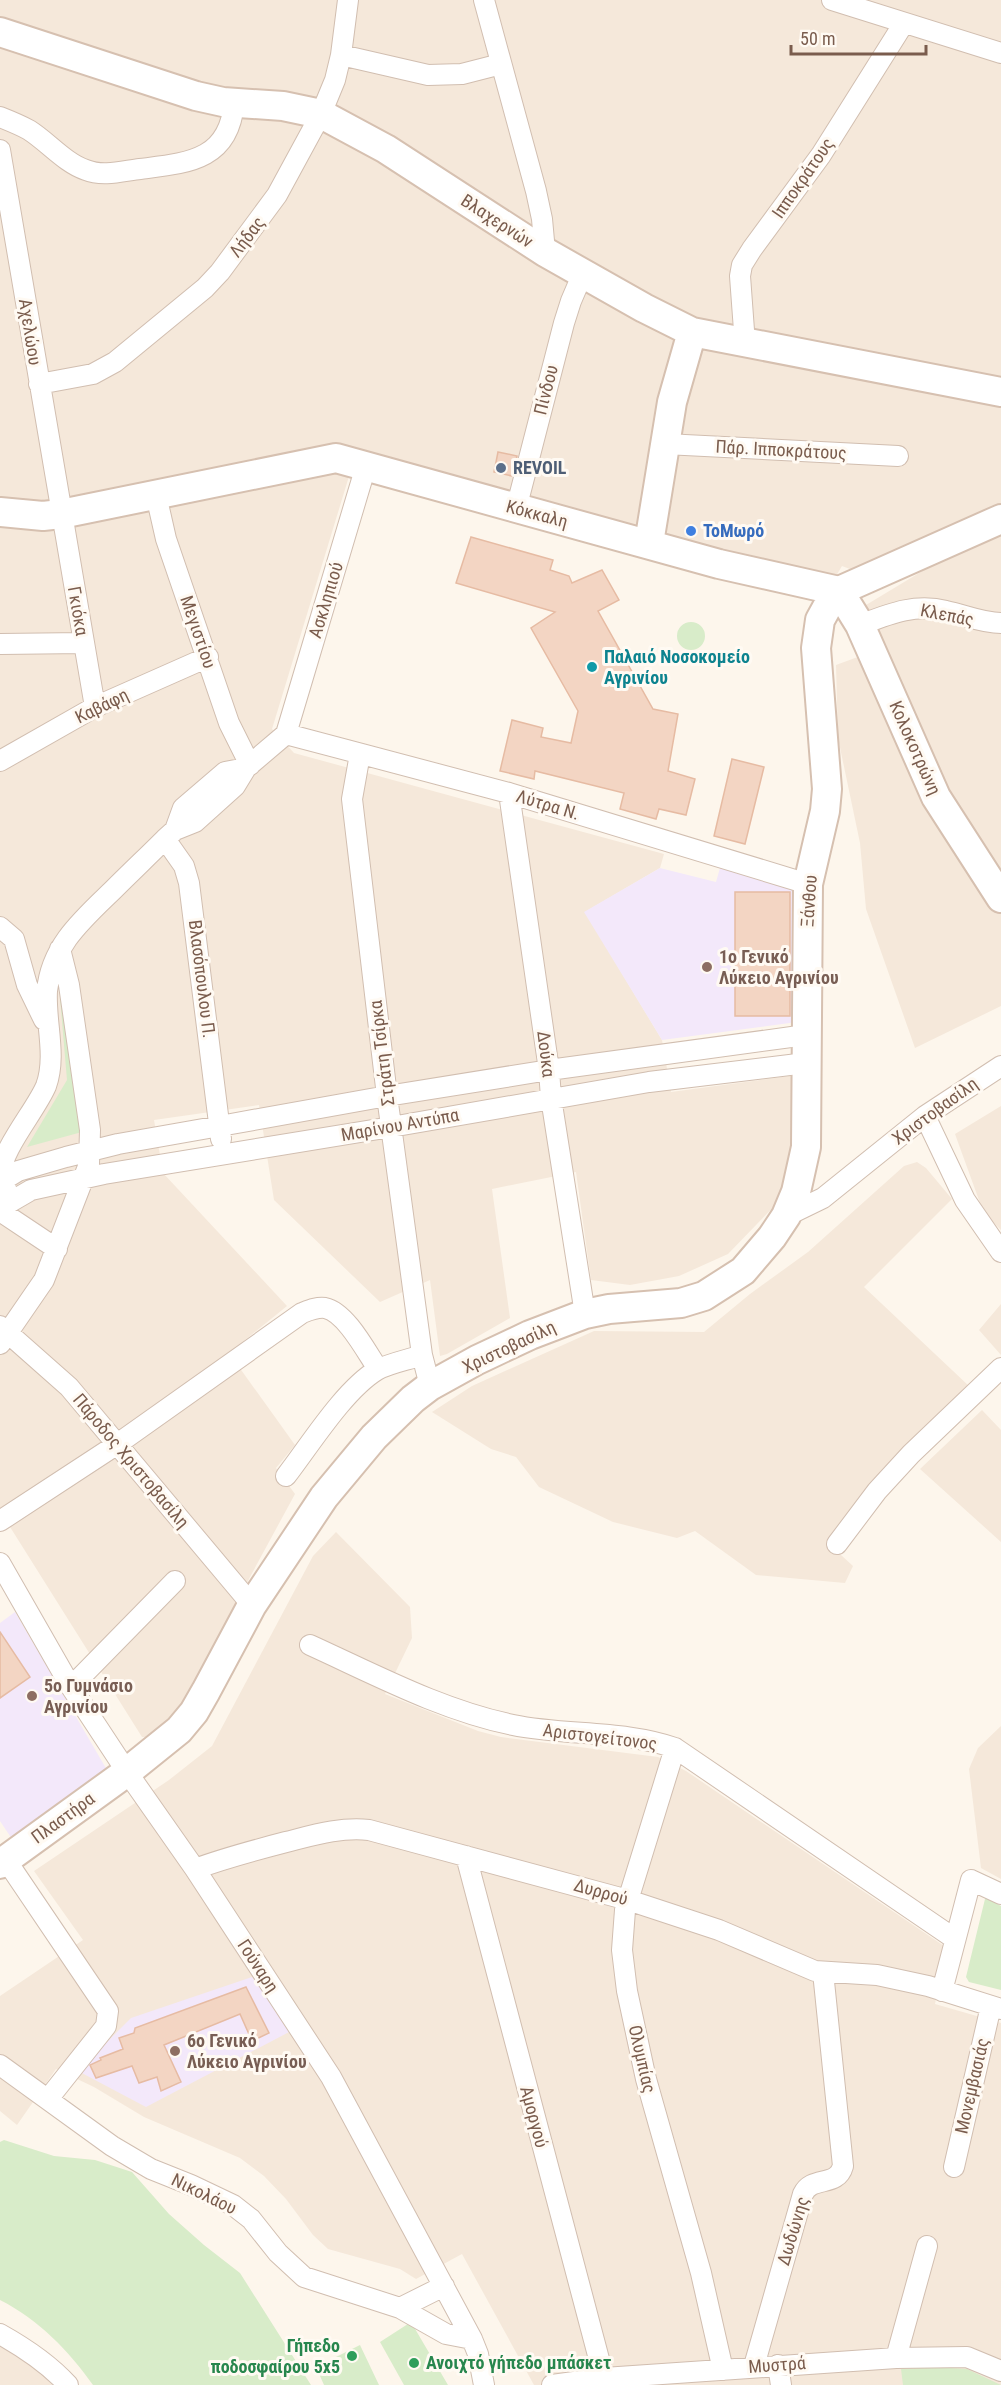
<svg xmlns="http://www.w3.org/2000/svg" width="1001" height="2385" viewBox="0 0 1001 2385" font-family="'Roboto Condensed',sans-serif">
	<rect width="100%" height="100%" fill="#fdf6ec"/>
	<path fill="#f5e8da" d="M 0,0 L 1001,0 L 1001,506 L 863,574 L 842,566 L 833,581 L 357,450 L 272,729 L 294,753 L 664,854 L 660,868 L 585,912 L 662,1040 L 671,1092 L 797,1075 L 799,1151 L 783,1197 L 728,1254 L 679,1276 L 630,1285 L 591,1280 L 576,1172 L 492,1189 L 510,1318 L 447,1354 L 440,1356 L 430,1280 L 380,1302 L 274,1200 L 259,1105 L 154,1120 L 163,1173 L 287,1306 L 229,1353 L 295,1445 L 276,1468 L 295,1494 L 250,1577 L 192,1695 L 158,1737 L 142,1737 L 0,1511 Z
		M 1001,532 L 1001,1006 L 915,1048 L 866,909 L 860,843 L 838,738 L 836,665 L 882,648 L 866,605 L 949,555 Z
		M 1001,1106 L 1001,1230 L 990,1219 L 980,1203 L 955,1134 Z
		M 917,1162 L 926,1168 L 952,1199 L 864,1287 L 970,1387 L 829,1544 L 853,1566 L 845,1583 L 756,1575 L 695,1531 L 677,1538 L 613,1522 L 539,1487 L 516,1457 L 491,1449 L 432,1412 L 472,1386 L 594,1331 L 704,1332 L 750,1294 L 808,1252 L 904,1166 Z
		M 1001,1304 L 1001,1355 L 979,1330 Z
		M 982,1410 L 1001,1430 L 1001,1542 L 920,1469 Z
		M 336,1532 L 410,1607 L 412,1638 L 385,1694 L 478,1731 L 501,1737 L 658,1757 L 686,1771 L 947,1948 L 935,2004 L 1001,2023 L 1001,2385 L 534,2385 L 462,2254 L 416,2279 L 400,2269 L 328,2249 L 313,2235 L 286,2199 L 264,2176 L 240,2158 L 144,2117 L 94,2087 L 56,2069 L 17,2125 L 0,2111 L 0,1996 L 83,1940 L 34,1871 L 169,1780 L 212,1746 L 313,1556 Z
		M 1001,1726 L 1001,1879 L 981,1868 L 969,1769 L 978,1748 Z
		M 0,2341 L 21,2352 L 57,2385 L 0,2385 Z"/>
	<path fill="#f3e8fa" d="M 660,868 L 716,882 L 720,868 L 796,888 L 797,1022 L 662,1040 L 584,912 Z
		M 15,1612 L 107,1770 L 12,1839 L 0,1821 L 0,1623 Z
		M 252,1977 L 291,2031 L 146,2107 L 78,2071 L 131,2018 Z"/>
	<path fill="#d8ecc9" d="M677 636a14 14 0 1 1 28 0a14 14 0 1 1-28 0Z
		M 61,990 L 82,1132 L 27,1147 L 67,1080 L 60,998 Z
		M 987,1898 L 1001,1906 L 1001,1990 L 969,1982 L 966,1977 L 985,1899 Z
		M 4,2140 L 54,2156 L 95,2160 L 132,2172 L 169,2214 L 204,2245 L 240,2273 L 311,2385 L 93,2385 C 68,2350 39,2320 0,2300 L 0,2142 Z
		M 411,2322 L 448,2385 L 404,2385 L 380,2342 Z
		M 360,2345 L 379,2385 L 324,2385 L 316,2367 Z
		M 935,2367 L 967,2369 L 1001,2385 L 903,2385 L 901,2369 Z"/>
	<path fill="#f3d5c3" stroke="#e6bba3" stroke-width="1.5" d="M 498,452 L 517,456 L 512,476 L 494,472 Z
		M 471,537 L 553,560 L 550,570 L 569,576 L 572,583 L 602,570 L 619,600 L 598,611 L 653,709 L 678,714 L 668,771 L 695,779 L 686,815 L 659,809 L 656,819 L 620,809 L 624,793 L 535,771 L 534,779 L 500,771 L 512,720 L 543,728 L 541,737 L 571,743 L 578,711 L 531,628 L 555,612 L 456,583 Z
		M 732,759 L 764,767 L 745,844 L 714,836 Z
		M 735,892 L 790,892 L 790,1016 L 735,1016 Z
		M 0,1632 L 30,1677 L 0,1698 Z
		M 246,1987 L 269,2033 L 252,2041 L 240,2014 L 164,2045 L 181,2082 L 161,2091 L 157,2077 L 139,2083 L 132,2066 L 96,2078 L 90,2065 L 101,2060 L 100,2058 L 123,2049 L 119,2038 L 134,2033 L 135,2028 Z"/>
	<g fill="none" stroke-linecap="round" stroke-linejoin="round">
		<g stroke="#d1beb0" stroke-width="22">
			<path id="street" d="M 484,0 L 536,191 L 542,219 L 545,252
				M 832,0 L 1001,53
				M 341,55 L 428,75 L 462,74 L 501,64
				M 0,117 C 10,121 20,125 29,130 C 48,142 65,163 86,170 C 103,177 123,171 140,169 C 187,163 229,161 234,103
				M 0,150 L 95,707
				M 745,344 L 740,276 L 742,265 L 752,249 L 821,155 L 904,23
				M 39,384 L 93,374 L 115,362 L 205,288 L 220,272 L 277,195 L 321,114 L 335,80 L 341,55 L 348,0
				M 665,444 L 898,456
				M 156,495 L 166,539 L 229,723 L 250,765
				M 516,509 L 564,323 L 571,301 L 583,273
				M 860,625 C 889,614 915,603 946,611 C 965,615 982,623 1001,623
				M 0,644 L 83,643
				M 286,734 L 509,793 L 808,884
				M 360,754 L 352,799 L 387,1096 L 422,1355 L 430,1386
				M 0,761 L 95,707 L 208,657
				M 509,793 L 549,1070 L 551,1098 L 585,1314
				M 175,830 L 183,808 L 225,772 L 246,768
				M 165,839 L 184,866 L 189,883 L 221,1139
				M 0,927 L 14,939 L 27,985 L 44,1020
				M 925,1116 L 965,1200 L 1001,1252
				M 0,1182 L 18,1171 L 66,1157 L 118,1144 L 220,1126 L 387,1096 L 549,1070 L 806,1035
				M 12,1200 C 8,1193 2,1184 1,1175 C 0,1151 36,1110 46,1086 C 57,1056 45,1021 47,991 C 51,946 83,919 113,890 C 130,873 148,856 165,839 L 175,830 L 195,822 L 235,786 L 246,768 L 286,734 L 366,466
				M 0,1208 L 31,1190 L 104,1174 L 391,1127 L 649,1082 L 806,1063
				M 0,1211 L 57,1249
				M 786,1216 L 823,1198 L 925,1116 L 1001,1066
				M 0,1326 L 69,1387 L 252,1605
				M 0,1344 L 44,1280 L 89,1164 L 90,1130 L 69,985 L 60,949
				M 286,1476 C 310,1445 344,1390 377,1370 C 390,1363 408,1360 422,1355
				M 0,1521 L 116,1445 L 302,1313 C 310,1310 317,1307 325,1308 C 346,1312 367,1353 378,1369
				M 837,1544 L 877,1491 L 911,1454 L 1001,1368
				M 0,1563 L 71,1687 L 127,1772 L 195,1869 L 331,2077 L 472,2339 L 478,2354 L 484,2385
				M 310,1645 C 376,1675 441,1710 513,1725 C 566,1736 624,1730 675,1748 L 955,1939
				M 71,1687 L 175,1581
				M 675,1748 L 625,1910 L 622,1950 L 627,1991 L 646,2079 L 701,2273 L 723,2370
				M 466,1856 L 604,2378
				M 6,1860 L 108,2011 L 106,2026 L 48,2099
				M 195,1869 C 225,1858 255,1850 286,1842 C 314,1835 340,1827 369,1830 L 628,1900 L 719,1930 L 815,1971 L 877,1975 L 928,1986 L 1001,2009
				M 942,1991 L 971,1880 L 1001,1894
				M 0,2065 L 112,2146 L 151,2169 L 191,2185 L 233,2205 L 251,2219 L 278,2253 L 304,2277 L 400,2308 L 446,2334 L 472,2339
				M 954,2167 L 991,2006
				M 400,2308 L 444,2286
				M 0,2334 C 25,2348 49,2364 68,2385
				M 896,2358 L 927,2246
				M 778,2365 L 781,2385
				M 754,2366 L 803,2194 C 812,2175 837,2188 843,2166 L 823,1972
				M 552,2385 L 604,2378 L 896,2358 L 967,2357 L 1001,2371"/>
		</g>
		<g stroke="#d6c0b0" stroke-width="32">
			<path id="secondary" d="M 0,32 L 196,96 L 223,102 L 283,106 L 321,114 L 386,149 L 545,252 L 644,308 L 692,332 L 1001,392
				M 0,512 L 43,516 L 61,514 L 336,458 L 719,564 L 839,591 L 1001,519
				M 649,543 L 672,402 L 692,332
				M 839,591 L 860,625 L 936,797 L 1001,898
				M 0,1864 L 127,1772 L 179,1730 L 194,1712 L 206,1691 L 252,1605 L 324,1497 L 374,1437 L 413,1399 L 430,1386 L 477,1360 L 530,1335 L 585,1314 L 609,1309 L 681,1303 L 704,1296 L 743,1271 L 772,1237 L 786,1216 L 796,1192 L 806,1147 L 808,884 L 825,811 L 827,789 L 816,648 L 820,620 L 831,600 L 839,591"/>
		</g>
		<use href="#street" stroke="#fff" stroke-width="20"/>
		<use href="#secondary" stroke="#fff" stroke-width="28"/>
	</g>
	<circle fill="#5c6f8a" stroke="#fffaf3" stroke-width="2" cx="501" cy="468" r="6"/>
	<circle fill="#3f7fe0" stroke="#fffaf3" stroke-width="2" cx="691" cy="531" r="6"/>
	<circle fill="#0f9aa8" stroke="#fffaf3" stroke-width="2" cx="592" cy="667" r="6"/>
	<g fill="#8d6e63" stroke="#fffaf3" stroke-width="2">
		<circle cx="707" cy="967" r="6"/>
		<circle cx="32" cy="1696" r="6"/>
		<circle cx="175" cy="2051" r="6"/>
	</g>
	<g fill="#2e9e5b" stroke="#fffaf3" stroke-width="2">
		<circle cx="352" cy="2356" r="6"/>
		<circle cx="414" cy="2363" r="6"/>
	</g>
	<g text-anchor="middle" stroke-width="6" stroke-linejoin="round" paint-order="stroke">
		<g font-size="18" fill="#7a5c4d" stroke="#fffaf3">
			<text transform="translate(803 178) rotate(-55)" y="6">Ιπποκράτους</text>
			<text transform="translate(497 221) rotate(33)" y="6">Βλαχερνών</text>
			<text transform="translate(247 237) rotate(-53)" y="6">Λήδας</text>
			<text transform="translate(30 332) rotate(81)" y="6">Αχελώου</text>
			<text transform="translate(546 390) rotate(-76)" y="6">Πίνδου</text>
			<text transform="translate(781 450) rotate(3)" y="6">Πάρ. Ιπποκράτους</text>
			<text transform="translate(537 514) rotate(15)" y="6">Κόκκαλη</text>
			<text transform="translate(326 600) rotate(-73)" y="6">Ασκληπιού</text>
			<text transform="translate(78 611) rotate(80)" y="6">Γκιόκα</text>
			<text transform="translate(947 615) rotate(11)" y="6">Κλεπάς</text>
			<text transform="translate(198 632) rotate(71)" y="6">Μεγιστίου</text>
			<text transform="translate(102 706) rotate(-26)" y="6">Καβάφη</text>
			<text transform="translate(915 748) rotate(66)" y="6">Κολοκοτρώνη</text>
			<text transform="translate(548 805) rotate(17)" y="6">Λύτρα Ν.</text>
			<text transform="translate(809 901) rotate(-86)" y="6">Ξάνθου</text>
			<text transform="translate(202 979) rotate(83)" y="6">Βλασόπουλου Π.</text>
			<text transform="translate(382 1053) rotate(-97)" y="6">Στράτη Τσίρκα</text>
			<text transform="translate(546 1054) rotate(83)" y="6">Δούκα</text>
			<text transform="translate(935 1111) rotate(-36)" y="6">Χριστοβασίλη</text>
			<text transform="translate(400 1125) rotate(-10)" y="6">Μαρίνου Αντύπα</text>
			<text transform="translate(509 1347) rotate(-25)" y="6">Χριστοβασίλη</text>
			<text transform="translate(131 1461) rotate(50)" y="6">Πάροδος Χριστοβασίλη</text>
			<text transform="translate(600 1737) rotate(7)" y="6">Αριστογείτονος</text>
			<text transform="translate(63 1818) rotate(-36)" y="6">Πλαστήρα</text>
			<text transform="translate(601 1892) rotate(16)" y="6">Δυρρού</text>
			<text transform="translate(258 1966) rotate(57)" y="6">Γούναρη</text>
			<text transform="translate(642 2059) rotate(77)" y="6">Ολυμπίας</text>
			<text transform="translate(972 2086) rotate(-77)" y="6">Μονεμβασιάς</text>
			<text transform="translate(534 2117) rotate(75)" y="6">Αμοργού</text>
			<text transform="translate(204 2194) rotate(26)" y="6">Νικολάου</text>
			<text transform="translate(793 2231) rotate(-73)" y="6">Δωδώνης</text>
			<text transform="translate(777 2365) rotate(-4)" y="6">Μυστρά</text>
		</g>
		<g font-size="18" font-weight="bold" fill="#4e5e75" stroke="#fffaf3" text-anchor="start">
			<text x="513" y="474">REVOIL</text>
		</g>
		<g font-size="18" font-weight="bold" fill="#366cbe" stroke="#fffaf3" text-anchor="start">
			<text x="703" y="537">ΤοΜωρό</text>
		</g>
		<g font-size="18" font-weight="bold" fill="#0d838f" stroke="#fffaf3" text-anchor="start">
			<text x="604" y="663">Παλαιό Νοσοκομείο<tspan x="604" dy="21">Αγρινίου</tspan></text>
		</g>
		<g font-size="18" font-weight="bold" fill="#785e54" stroke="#fffaf3" text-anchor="start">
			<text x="719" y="963">1ο Γενικό<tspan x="719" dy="21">Λύκειο Αγρινίου</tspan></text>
			<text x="44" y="1692">5ο Γυμνάσιο<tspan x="44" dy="21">Αγρινίου</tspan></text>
			<text x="187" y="2047">6ο Γενικό<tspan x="187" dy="21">Λύκειο Αγρινίου</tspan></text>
		</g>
		<g font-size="18" font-weight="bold" fill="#27864d" stroke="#fffaf3" text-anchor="end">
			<text x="340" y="2352">Γήπεδο<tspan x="340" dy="21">ποδοσφαίρου 5x5</tspan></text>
			<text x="426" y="2369" text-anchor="start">Ανοιχτό γήπεδο μπάσκετ</text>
		</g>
	</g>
	<path d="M791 45v9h135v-9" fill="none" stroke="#7a5c4d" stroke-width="3"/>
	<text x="800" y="45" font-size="18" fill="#7a5c4d" stroke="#fffaf3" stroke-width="4.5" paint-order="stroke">50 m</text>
</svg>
